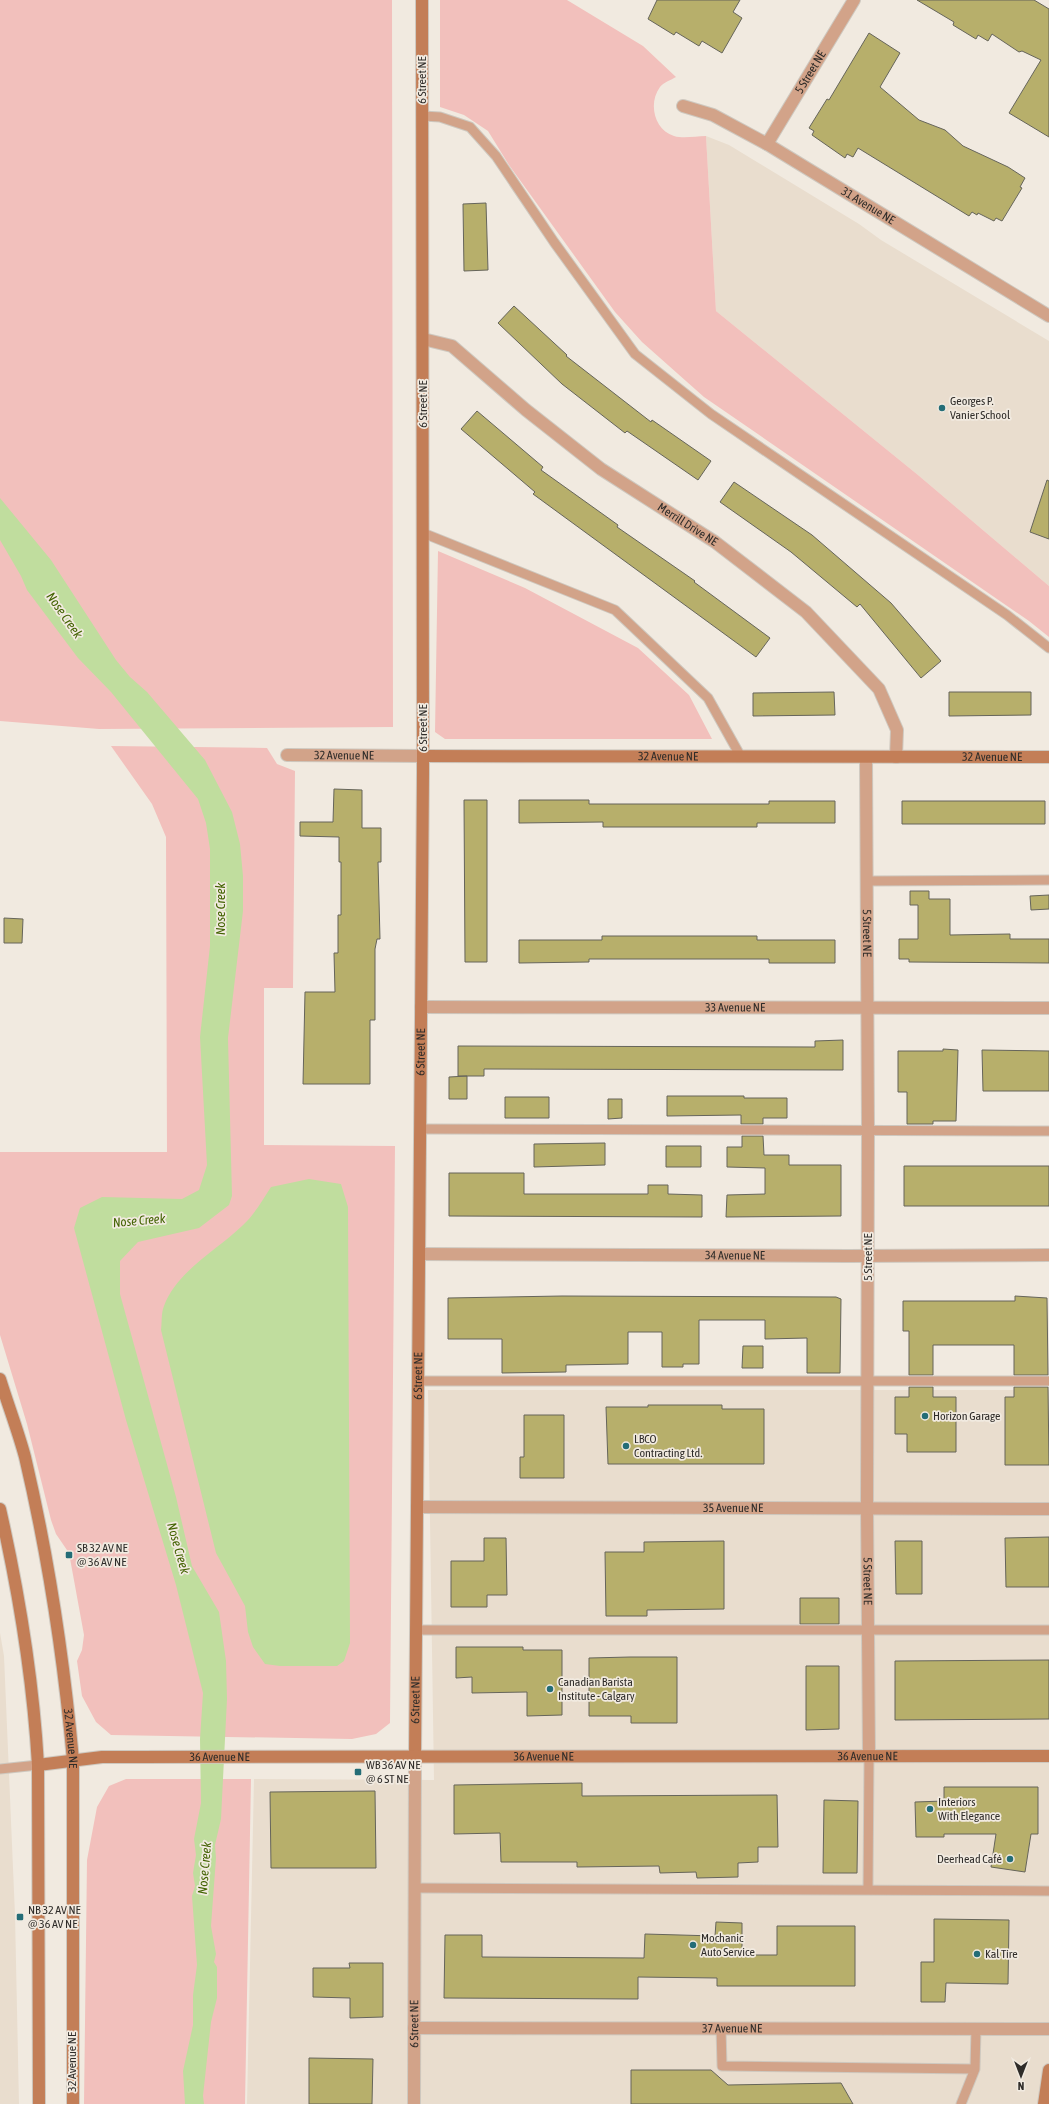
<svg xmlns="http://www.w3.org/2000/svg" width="1049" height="2104" viewBox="0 0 1049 2104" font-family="'Asap Condensed',sans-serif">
	<rect width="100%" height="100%" fill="#f1eae0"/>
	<path fill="#e9ddce" d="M 706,136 L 729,145 L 859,224 L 881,240 L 1049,341 L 1049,586 L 918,475 L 716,311 Z
		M 428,1390 L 1049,1390 L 1049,2104 L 247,2104 L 254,1779 L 434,1780 Z
		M 0,1633 L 4,1656 L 15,1915 L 19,2104 L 0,2104 Z"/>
	<path fill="#f2c0bc" d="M 0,0 L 392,0 L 393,727 L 99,729 L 0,721 Z
		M 440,0 L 567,0 L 643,46 L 676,77 C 671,80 664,82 660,87 C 648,103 654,130 674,136 C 684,139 695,136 706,136 L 716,311 L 918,475 L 1049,586 L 1049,637 L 1029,621 L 704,397 L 642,342 L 615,312 L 509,165 L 488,131 L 464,115 L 440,107 Z
		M 438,551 L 525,588 L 638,648 L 689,695 L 712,739 L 445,739 L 435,732 Z
		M 111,746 L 267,748 L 277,764 L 295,771 L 293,988 L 264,988 L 264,1145 L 395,1146 L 390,1723 L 376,1734 L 352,1739 L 111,1735 L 96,1722 L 82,1696 L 77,1661 L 82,1650 L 84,1635 L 69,1553 L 56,1534 L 51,1520 L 27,1424 L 0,1335 L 0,1152 L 167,1152 L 166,837 L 152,804 Z
		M 126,1779 L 251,1779 L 245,2104 L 84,2104 L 87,1860 L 97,1807 L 109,1786 Z"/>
	<path fill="#c0dd9e" d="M 0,498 L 51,560 L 116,660 L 130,677 L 147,692 L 205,760 L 232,812 L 240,844 L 243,876 L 243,911 L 228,1038 L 232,1196 L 229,1205 L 199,1228 L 138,1242 L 120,1261 L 120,1294 L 176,1497 L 192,1566 L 219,1612 L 226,1661 L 227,1699 L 221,1819 L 215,1845 L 216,1858 L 211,1926 L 216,1954 L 214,1962 L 217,1967 L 217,1998 L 211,2022 L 203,2096 L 204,2104 L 185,2104 L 183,2071 L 193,2025 L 193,1995 L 197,1965 L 192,1896 L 195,1886 L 193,1873 L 196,1855 L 194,1839 L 201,1803 L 200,1739 L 203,1693 L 176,1585 L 126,1420 L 74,1228 L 80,1208 L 102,1197 L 182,1199 L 199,1190 L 207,1165 L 200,1037 L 210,946 L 210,849 L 206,823 L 198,799 L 111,692 L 78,658 L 27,590 L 21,576 L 0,540 Z
		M 309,1179 L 341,1184 L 348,1207 L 350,1643 L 344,1661 L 337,1666 L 280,1666 L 265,1664 L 253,1647 L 248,1632 L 245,1606 L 216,1553 L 161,1330 C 162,1323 161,1313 164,1306 C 176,1272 217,1250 242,1226 C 254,1215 262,1201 271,1187 Z"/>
	<path fill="#b7af6b" stroke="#66655b" d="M 657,0 L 740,0 L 733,12 L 742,18 L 722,53 L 702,41 L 699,46 L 676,32 L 674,35 L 648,19 Z
		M 917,0 L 1034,0 L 1049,9 L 1049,137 L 1009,113 L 1041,60 L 1022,51 L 1019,52 L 992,34 L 988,41 L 978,35 L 976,39 L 953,25 L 954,22 Z
		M 869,33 L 900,53 L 880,87 L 919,120 L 945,130 L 963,146 L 1008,167 L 1025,178 L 1020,187 L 1022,188 L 1002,221 L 996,218 L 994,221 L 978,213 L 977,215 L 972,212 L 969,216 L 858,148 L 853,157 L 847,154 L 845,158 L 812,135 L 814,131 L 809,128 L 827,99 L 829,100 Z
		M 486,203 L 488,270 L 464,271 L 463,204 Z
		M 514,306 L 567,355 L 566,356 L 651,422 L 652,420 L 711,461 L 698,480 L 627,431 L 625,433 L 562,384 L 498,323 Z
		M 477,411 L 543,467 L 541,470 L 618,525 L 617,527 L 695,581 L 694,582 L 770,638 L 756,657 L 533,494 L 535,492 L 461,429 Z
		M 1047,480 L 1049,481 L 1049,539 L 1030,532 Z
		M 734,482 L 812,535 L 891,603 L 941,661 L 921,678 L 860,604 L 857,607 L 791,552 L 720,502 Z
		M 834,692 L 835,715 L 753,716 L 753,693 Z
		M 949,692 L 1031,692 L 1031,715 L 949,716 Z
		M 334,789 L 362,790 L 362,828 L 381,828 L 381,862 L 378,862 L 380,939 L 377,939 L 375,949 L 375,1020 L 370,1020 L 370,1084 L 303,1084 L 305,992 L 335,992 L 334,953 L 338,953 L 338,915 L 341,915 L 341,862 L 339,862 L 339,837 L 300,836 L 300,822 L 333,822 Z
		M 464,800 L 487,800 L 487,962 L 465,962 Z
		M 519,800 L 589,800 L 589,804 L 769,804 L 769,801 L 835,801 L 835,823 L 757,823 L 757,827 L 603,827 L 603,822 L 519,823 Z
		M 902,801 L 1045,801 L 1045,824 L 902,824 Z
		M 910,891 L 929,891 L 929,899 L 950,899 L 950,935 L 1010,934 L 1010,939 L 1049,939 L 1049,963 L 909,962 L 909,959 L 899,959 L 899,939 L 918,939 L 918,905 L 910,905 Z
		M 1049,895 L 1049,909 L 1031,910 L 1030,896 Z
		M 4,918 L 23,919 L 22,943 L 4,943 Z
		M 602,936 L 757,936 L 757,940 L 835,940 L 835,963 L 769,963 L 769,959 L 589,959 L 589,962 L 519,963 L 519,940 L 602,940 Z
		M 843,1040 L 843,1070 L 484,1069 L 484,1076 L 458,1076 L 458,1046 L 815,1047 L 815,1041 Z
		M 943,1049 L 958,1050 L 956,1121 L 933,1121 L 933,1124 L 907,1124 L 907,1092 L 898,1092 L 898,1051 L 943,1051 Z
		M 982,1050 L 1049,1051 L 1049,1091 L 983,1091 Z
		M 467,1076 L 467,1099 L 449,1099 L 449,1077 Z
		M 667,1096 L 744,1096 L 744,1098 L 787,1098 L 787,1118 L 763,1118 L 763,1124 L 741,1124 L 741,1115 L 667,1116 Z
		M 505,1097 L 549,1097 L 549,1118 L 505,1118 Z
		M 608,1099 L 622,1099 L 622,1118 L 608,1119 Z
		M 742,1136 L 763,1136 L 764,1155 L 789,1155 L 789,1165 L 841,1165 L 841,1216 L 726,1217 L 727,1195 L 765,1194 L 765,1168 L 727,1167 L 727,1147 L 742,1147 Z
		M 605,1143 L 605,1165 L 534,1167 L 534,1144 Z
		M 666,1146 L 701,1146 L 701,1167 L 666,1167 Z
		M 904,1166 L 1049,1166 L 1049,1206 L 904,1206 Z
		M 449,1173 L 524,1173 L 524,1194 L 648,1194 L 648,1185 L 668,1185 L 668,1194 L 702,1195 L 702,1217 L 449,1216 Z
		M 562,1296 L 836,1297 L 841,1299 L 840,1373 L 807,1373 L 807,1338 L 765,1339 L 765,1320 L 699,1320 L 699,1364 L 683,1364 L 683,1367 L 662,1367 L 662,1332 L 628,1332 L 628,1364 L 566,1365 L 566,1372 L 502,1373 L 502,1339 L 448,1339 L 448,1298 Z
		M 1015,1296 L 1047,1298 L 1048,1375 L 1014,1375 L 1014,1345 L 933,1345 L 933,1375 L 909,1375 L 909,1331 L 903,1331 L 903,1301 L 1015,1301 Z
		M 743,1346 L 763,1346 L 763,1368 L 742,1368 Z
		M 909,1387 L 933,1387 L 933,1397 L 956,1397 L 956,1452 L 907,1452 L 907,1434 L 895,1434 L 895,1397 L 909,1397 Z
		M 1014,1387 L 1048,1387 L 1049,1465 L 1005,1465 L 1005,1397 L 1014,1397 Z
		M 648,1405 L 722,1405 L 722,1409 L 764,1409 L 764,1464 L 608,1464 L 606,1407 L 648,1407 Z
		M 524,1415 L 564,1415 L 564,1478 L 520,1478 L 520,1457 L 524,1457 Z
		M 1049,1537 L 1049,1587 L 1006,1587 L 1005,1538 Z
		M 484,1538 L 506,1538 L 507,1595 L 487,1595 L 487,1607 L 451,1607 L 451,1561 L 484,1561 Z
		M 724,1541 L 724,1609 L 647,1610 L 647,1616 L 606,1616 L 605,1552 L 644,1552 L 644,1542 Z
		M 895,1541 L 922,1541 L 922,1594 L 896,1594 Z
		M 800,1598 L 839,1598 L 839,1624 L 800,1624 Z
		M 456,1647 L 523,1647 L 523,1650 L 562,1650 L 562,1715 L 527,1716 L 527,1692 L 472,1693 L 472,1677 L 456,1678 Z
		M 630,1657 L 677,1657 L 677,1723 L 631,1723 L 631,1716 L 589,1716 L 589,1658 Z
		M 1049,1660 L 1049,1719 L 895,1720 L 895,1661 Z
		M 806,1666 L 839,1666 L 839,1729 L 806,1730 Z
		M 582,1783 L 582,1796 L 777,1795 L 778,1847 L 758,1847 L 758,1862 L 738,1863 L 738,1877 L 697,1878 L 696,1872 L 660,1873 L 659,1866 L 577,1867 L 577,1862 L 501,1862 L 500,1833 L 454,1834 L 454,1785 Z
		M 944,1787 L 1038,1787 L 1038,1834 L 1031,1834 L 1025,1872 L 991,1867 L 996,1834 L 944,1834 L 944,1837 L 916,1837 L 915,1802 L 944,1801 Z
		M 375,1791 L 376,1868 L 271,1868 L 270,1792 Z
		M 824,1800 L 858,1801 L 857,1873 L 823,1873 Z
		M 934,1919 L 1009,1920 L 1008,1984 L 946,1983 L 945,2002 L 921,2002 L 921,1962 L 934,1962 Z
		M 716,1922 L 742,1923 L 742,1955 L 777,1955 L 777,1926 L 855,1926 L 855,1986 L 717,1986 L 717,1978 L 638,1977 L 638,1999 L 444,1998 L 445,1935 L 482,1935 L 482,1957 L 644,1958 L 645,1934 L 715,1936 Z
		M 349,1963 L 383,1963 L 383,2017 L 350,2018 L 350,1998 L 313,1997 L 313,1968 L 350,1968 Z
		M 309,2058 L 373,2059 L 372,2104 L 309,2104 Z
		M 631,2070 L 711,2070 L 728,2085 L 841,2083 L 853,2104 L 631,2104 Z"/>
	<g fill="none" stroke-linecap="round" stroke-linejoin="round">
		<g stroke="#cec8bf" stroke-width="11">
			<path id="lane" d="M 423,116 L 440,117 L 470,127 L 496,156 L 554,242 L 635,354 L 711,414 L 1007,615 L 1049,648
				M 423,533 L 615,610 L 708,698 L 741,757
				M 868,881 L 1049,880
				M 422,1129 L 1049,1131
				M 419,1381 L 1049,1381
				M 417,1630 L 1049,1630
				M 0,1769 L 38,1765
				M 415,1888 L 1049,1891
				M 868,1890 L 869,1756
				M 721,2028 L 722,2066 L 975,2069
				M 961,2104 L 975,2069 L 976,2029"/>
		</g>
		<g stroke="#cec8bf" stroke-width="14">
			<g id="street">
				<path id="s1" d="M 683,106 L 713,115 L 767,144 L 1049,316"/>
				<path id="s2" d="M 767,144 L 854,0"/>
				<path id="s3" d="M 423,339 L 452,346 L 526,410 L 601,469 L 715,542 L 806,612 L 879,689 L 897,730 L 896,757"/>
				<path id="s4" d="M 287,755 L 423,756"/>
				<path id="s5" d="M 866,758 L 868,1131 L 867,1508 L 869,1756"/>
				<path id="s6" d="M 421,1007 L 1049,1008"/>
				<path id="s7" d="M 421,1254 L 847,1256 L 1049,1255"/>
				<path id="s8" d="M 417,1507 L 1049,1509"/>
				<path id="s9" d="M 414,2028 L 1049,2029"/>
				<path id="s10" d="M 414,2104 L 415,1757"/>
			</g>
		</g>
		<g stroke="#cec8bf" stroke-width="14">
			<g id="secondary">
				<path id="s11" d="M 423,756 L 1049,757"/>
				<path id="s12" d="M 0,1379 C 8,1405 18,1431 25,1457 C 48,1555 64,1661 73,1760 L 73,2104"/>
				<path d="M 0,1509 C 19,1593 33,1678 38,1765 L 39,2104"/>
				<path id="s13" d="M 415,1757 L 423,773 L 422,0"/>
				<path id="s14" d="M 38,1765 L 102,1757 L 137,1757 L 1049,1756"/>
				<path d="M 1044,2104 L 1049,2070"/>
			</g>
		</g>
		<use href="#lane" stroke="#d2a389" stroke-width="9"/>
		<use href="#street" stroke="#d2a389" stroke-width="12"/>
		<use href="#secondary" stroke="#c37e57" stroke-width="12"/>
	</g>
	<g fill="#246d77" stroke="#f1eae0" stroke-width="1.5">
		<circle cx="942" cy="408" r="4"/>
		<circle cx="925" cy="1416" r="4"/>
		<circle cx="626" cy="1446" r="4"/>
		<rect x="65" y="1551" width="8" height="8" rx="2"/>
		<circle cx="550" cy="1689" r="4"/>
		<rect x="354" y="1768" width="8" height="8" rx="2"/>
		<circle cx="930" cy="1809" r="4"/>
		<circle cx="1010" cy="1859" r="4"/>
		<rect x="16" y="1913" width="8" height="8" rx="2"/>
		<circle cx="693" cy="1945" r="4"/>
		<circle cx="977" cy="1954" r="4"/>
	</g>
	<g text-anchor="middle" stroke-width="3.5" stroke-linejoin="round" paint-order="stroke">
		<g font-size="12" fill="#2f2c29" stroke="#f1eae0">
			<text dy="4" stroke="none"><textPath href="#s2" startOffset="84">5 Street NE</textPath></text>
			<text transform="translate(422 80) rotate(-90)" y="4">6 Street NE</text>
			<text dy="4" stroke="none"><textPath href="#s1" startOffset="211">31 Avenue NE</textPath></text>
			<text transform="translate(423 404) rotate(-90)" y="4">6 Street NE</text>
			<text dy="4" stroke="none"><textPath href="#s3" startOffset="326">Merrill Drive NE</textPath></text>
			<text transform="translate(423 728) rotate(-90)" y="4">6 Street NE</text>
			<text dy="4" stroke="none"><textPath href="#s4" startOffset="57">32 Avenue NE</textPath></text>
			<text dy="4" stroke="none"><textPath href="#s11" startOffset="245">32 Avenue NE</textPath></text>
			<text dy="4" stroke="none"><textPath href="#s11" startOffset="569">32 Avenue NE</textPath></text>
			<text dy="4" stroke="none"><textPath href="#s5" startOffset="175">5 Street NE</textPath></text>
			<text dy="4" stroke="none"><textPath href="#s6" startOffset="314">33 Avenue NE</textPath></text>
			<text dy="4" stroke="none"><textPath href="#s13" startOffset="705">6 Street NE</textPath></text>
			<text dy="4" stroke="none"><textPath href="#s7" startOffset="314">34 Avenue NE</textPath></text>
			<text transform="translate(868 1257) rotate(-90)" y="4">5 Street NE</text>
			<text dy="4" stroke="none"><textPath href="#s13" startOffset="381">6 Street NE</textPath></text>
			<text dy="4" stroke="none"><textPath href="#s8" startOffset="316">35 Avenue NE</textPath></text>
			<text dy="4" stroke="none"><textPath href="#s5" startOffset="823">5 Street NE</textPath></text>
			<text dy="4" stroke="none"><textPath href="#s13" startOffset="57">6 Street NE</textPath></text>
			<text dy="4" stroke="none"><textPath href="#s12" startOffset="367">32 Avenue NE</textPath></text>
			<text dy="4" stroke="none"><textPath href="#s14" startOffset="506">36 Avenue NE</textPath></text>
			<text dy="4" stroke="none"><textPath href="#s14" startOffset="830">36 Avenue NE</textPath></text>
			<text dy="4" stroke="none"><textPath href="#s14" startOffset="182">36 Avenue NE</textPath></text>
			<text dy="4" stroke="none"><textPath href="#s10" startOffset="80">6 Street NE</textPath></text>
			<text dy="4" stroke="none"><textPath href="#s9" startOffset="318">37 Avenue NE</textPath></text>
			<text transform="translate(72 2062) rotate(-90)" y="4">32 Avenue NE</text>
		</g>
		<g font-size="12" fill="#2f2c29" stroke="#f1eae0" text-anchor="start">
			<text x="950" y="405">Georges P.<tspan x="950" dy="14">Vanier School</tspan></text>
			<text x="933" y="1420">Horizon Garage</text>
			<text x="634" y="1443">LBCO<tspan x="634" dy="14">Contracting Ltd.</tspan></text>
			<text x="77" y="1552">SB 32 AV NE<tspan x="77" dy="14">@ 36 AV NE</tspan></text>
			<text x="558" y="1686">Canadian Barista<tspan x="558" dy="14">Institute - Calgary</tspan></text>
			<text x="366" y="1769">WB 36 AV NE<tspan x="366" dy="14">@ 6 ST NE</tspan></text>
			<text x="938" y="1806">Interiors<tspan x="938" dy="14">With Elegance</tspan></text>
			<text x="1002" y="1863" text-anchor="end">Deerhead Café</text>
			<text x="28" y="1914">NB 32 AV NE<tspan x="28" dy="14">@ 36 AV NE</tspan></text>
			<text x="701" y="1942">Mochanic<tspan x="701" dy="14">Auto Service</tspan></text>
			<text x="985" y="1958">Kal Tire</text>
		</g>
		<g font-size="13" font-style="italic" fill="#426201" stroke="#f1eae0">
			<text transform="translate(65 615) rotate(55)" y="5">Nose Creek</text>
			<text transform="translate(220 909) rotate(-90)" y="5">Nose Creek</text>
			<text transform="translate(139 1220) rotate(-5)" y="5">Nose Creek</text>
			<text transform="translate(179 1548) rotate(74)" y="5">Nose Creek</text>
			<text transform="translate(204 1868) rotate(-85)" y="5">Nose Creek</text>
		</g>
	</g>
	<g transform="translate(1021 2076) rotate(180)" stroke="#f1eae0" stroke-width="3" paint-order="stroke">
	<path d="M0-3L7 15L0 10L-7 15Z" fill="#2f2c29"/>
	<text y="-6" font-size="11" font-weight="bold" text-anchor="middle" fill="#2f2c29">N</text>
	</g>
</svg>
